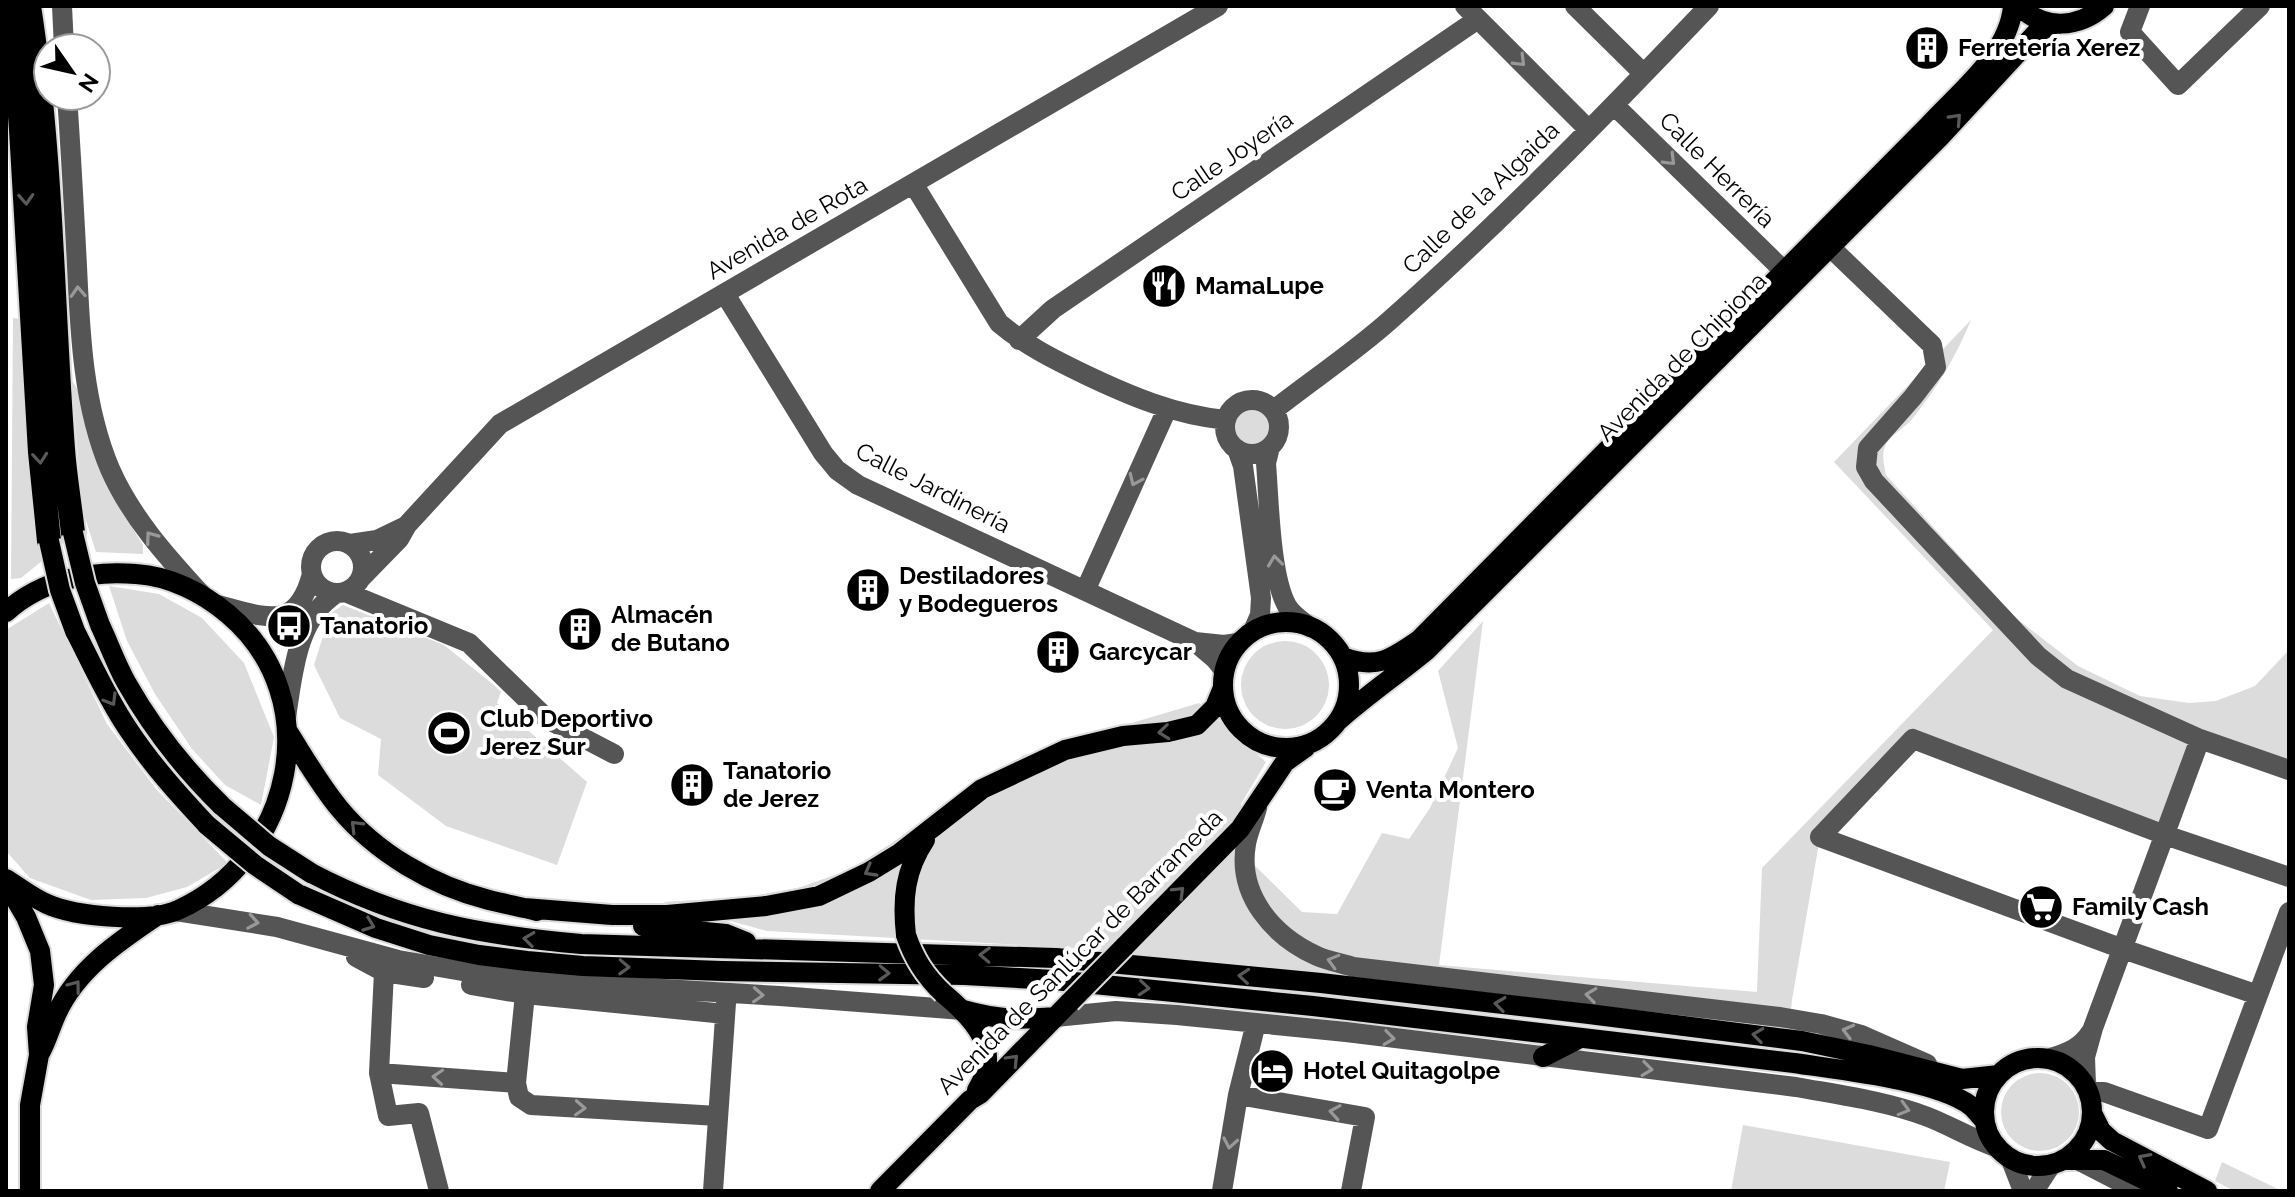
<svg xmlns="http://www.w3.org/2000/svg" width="2295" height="1197" viewBox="0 0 2295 1197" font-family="Raleway,sans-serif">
	<rect width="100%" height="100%" fill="#fff"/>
	<path fill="#dcdcdc" d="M 13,318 L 21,319 L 31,486 L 42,561 L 21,578 L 11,579 Z
		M 1971,320 C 1956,356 1938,387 1913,418 C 1906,427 1892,434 1886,444 C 1881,454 1884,465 1886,475 L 2016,618 L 2078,666 L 2140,696 L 2189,703 L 2216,701 L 2255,686 L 2289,650 L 2289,761 L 2195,729 L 2155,831 L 1913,739 L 1820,837 L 1792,1000 L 1789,1030 L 1761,1025 L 1078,948 L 767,931 L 663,902 L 746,897 L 798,888 L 849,870 L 892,843 L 931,814 L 1024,755 L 1199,703 L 1266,762 L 1241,804 L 1238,849 L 1302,912 L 1337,914 L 1382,833 L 1409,839 L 1430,808 L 1458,748 L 1438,671 L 1483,621 L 1439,965 L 1757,992 L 1762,868 L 1993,630 L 1834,462 Z
		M 72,381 C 87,399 85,424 92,446 C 104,482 123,513 143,545 L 143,554 L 96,552 L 82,508 Z
		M1231 427a21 21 0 1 1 42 0a21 21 0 1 1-42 0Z
		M 109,586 L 159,594 L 202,618 L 244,663 L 274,737 L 261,805 L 225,785 L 192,749 L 155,694 L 127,641 Z
		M 49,603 L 107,724 L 157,790 L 228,863 L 187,887 L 146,898 L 91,900 L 30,878 L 6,851 L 6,630 Z
		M 343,605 L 444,645 L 494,685 L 501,692 L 497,703 L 587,782 L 557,865 L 446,826 L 378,775 L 381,739 L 340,718 L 314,665 L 330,614 Z
		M1241 685a44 44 0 1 1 88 0a44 44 0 1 1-88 0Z
		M2001 1112a39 39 0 1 1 78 0a39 39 0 1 1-78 0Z
		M 1743,1125 L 1950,1162 L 1944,1191 L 1731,1191 Z
		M 2222,1162 L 2282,1191 L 2234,1191 L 2215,1181 Z"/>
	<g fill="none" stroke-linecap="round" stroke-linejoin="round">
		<g stroke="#dbdbdb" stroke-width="24">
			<path id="major" d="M 2019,6 C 2044,31 2079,28 2104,6
				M 6,612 C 41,580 90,570 136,574 C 170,576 203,593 228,614 C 329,699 293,858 178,910 C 149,923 76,917 47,904 C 33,898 19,887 6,879
				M1223 685a63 63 0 1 1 126 0a63 63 0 1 1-126 0Z
				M 100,625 C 109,644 116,664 126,682 C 152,728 184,769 222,806
				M 75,631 C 92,664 107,698 128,729 C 151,764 179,795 207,825
				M 1343,657 C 1376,670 1392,659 1419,640 L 1929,125 C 1960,91 2009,54 2013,6
				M 1339,720 C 1367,695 1398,674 1427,650 L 1940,137 L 2036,33 L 2054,24
				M 288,732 C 304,757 320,785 339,808 C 376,853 433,886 489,900 C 505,904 521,907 537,911
				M 311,873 C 403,921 479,935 581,944 L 1056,958 L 1174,969 L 1321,983 L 1589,1014 L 1802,1041 L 1869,1055 L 1962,1079 L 1999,1075
				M 6,883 L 26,917 L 40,951 L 44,985 L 37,1027 L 39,1055 L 30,1105 L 30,1191
				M 298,894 L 376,928 L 429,945 L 479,955 L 527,961 L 583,966 L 722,971 L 965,975 L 1054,980 L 1313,1006 L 1794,1063 C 1839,1070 1937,1080 1971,1106 C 1976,1110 1980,1116 1984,1120
				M 524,908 L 612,915 L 667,915 L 766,906 L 819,896 L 869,872 L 900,853 L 982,789 L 1065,750 L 1123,736 L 1168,732 L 1197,725 L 1215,707 L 1222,690
				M 643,926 L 726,934 L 746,942
				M 906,935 C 902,899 905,870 925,840
				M 1124,947 L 1240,829 L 1285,762 L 1306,747
				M 943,993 C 974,1019 1003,1049 977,1090
				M 963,1010 C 999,1020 1018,1020 1055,1017
				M 39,1055 C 47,1041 50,1028 56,1015 C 76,970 119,941 158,915
				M 1543,1057 L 1580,1038
				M1984 1112a54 54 0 1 1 108 0a54 54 0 1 1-108 0Z
				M 2093,1115 L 2101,1131 L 2112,1141 L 2207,1191
				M 2066,1160 L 2104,1160 L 2168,1191
				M 880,1191 L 970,1100 L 980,1094 L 1070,1002"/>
		</g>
		<g stroke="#dbdbdb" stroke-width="28">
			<path id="highway" d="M 29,6 C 52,153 52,301 63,449 C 65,477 70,505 73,533
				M 6,10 L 17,75 L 21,130 L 40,452 L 49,541"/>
		</g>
		<path stroke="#555" stroke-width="20" d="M 62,6 L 64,48
			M 1465,6 L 1589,130
			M 1575,6 L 1644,74
			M 2140,6 L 2130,32 L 2178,85 L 2260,6
			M 67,96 C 71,153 74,209 77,266 C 80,333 83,405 110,469 C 131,517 167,557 202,595
			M 1614,105 L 1784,271
			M 914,185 L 999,323 C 1025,345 1053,359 1084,374 C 1130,396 1175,415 1226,420
			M 1829,246 L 1932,345 L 1936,367 L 1913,397 L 1868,448 L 1866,467 L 1874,481 L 2038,656 L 2067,679 L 2200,739 L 2289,770
			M 725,294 L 823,453 L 837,470 L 858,485 L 1195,642 L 1215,659 L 1224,670
			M 1019,340 L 1053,309 L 1478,19
			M1225 427a27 27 0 1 1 54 0a27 27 0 1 1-54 0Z
			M 1274,410 C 1312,380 1353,353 1389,321 C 1501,222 1606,114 1709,6
			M 1270,447 L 1266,463 C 1269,499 1270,576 1287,606 C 1292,615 1302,621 1310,627
			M 1237,449 L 1243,466 L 1261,598 L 1260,615 L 1253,631
			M311 567a26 26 0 1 1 52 0a26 26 0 1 1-52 0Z
			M 350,544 L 377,540 L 404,527
			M 361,578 L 399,539 L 407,525 L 500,424 L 1218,6
			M 1085,591 L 1167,409
			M 345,592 L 469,643 L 547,719 L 614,754
			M 217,605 C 264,616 296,634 312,574
			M 1195,642 L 1224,645 L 1238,643
			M 286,717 C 293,674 296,618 337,593
			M 1257,808 C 1254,820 1248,832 1246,844 C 1237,895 1273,936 1317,956 C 1328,961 1341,963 1353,967 L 1780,1017 L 1821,1024 L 1861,1035 L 1927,1064
			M 176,911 L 277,927 L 398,960 L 468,972 L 564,983 L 780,996 L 963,1010
			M 356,957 L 384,972 L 424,978
			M 384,972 L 379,1073 L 516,1083
			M 471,985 L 525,994 L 725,1014
			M 525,994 L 516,1083 L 519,1097 L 531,1105 L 718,1116
			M 2258,995 L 2123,949 L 1820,837 L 1913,739 L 2165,835 L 2289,877
			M 1055,1017 L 1116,1011 L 1177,1015 L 1346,1032 L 1796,1087 C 1840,1095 1886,1101 1928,1117 C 1951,1126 1972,1139 1996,1147
			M 2048,1059 C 2067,1053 2080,1049 2091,1032
			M 379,1073 L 388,1116 L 419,1113 L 439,1191
			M 2086,1085 L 2085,1057 L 2093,1028 L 2200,739
			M 2089,1092 L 2104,1092 L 2208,1129 L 2289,912
			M 1238,1095 L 1365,1117 L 1351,1191
			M 2076,1159 L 2138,1191
			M 2011,1160 L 2023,1191
			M 713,1191 L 726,1003
			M 1222,1191 L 1238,1095 L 1256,1023
			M 2034,1191 L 2051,1165"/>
		<use href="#major" stroke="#000" stroke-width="20"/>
		<use href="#highway" stroke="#000" stroke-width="24"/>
		<g stroke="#dbdbdb" stroke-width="24" stroke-linecap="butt">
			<path id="major-bridge" d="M 73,533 L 85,583 L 100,625
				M 49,541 L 60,590 L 75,631
				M 222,806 L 269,846 L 311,873
				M 207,825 L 255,865 L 298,894
				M 906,935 C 914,959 925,976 943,993
				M 1070,1002 L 1124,947"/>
		</g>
		<use href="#major-bridge" stroke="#000" stroke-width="20"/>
	</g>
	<defs><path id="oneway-chevron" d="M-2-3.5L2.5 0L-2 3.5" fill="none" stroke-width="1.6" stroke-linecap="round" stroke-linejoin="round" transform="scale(2)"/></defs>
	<g stroke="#999">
		<use href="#oneway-chevron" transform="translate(1520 61) rotate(45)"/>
		<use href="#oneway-chevron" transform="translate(1670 160) rotate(45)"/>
		<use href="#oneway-chevron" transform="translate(78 292) rotate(-93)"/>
		<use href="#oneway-chevron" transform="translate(1135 480) rotate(114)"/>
		<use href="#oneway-chevron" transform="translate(151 537) rotate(-126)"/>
		<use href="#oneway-chevron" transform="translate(1275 561) rotate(-97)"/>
		<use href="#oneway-chevron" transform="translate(253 922) rotate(10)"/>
		<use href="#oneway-chevron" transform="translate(1333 961) rotate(-164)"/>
		<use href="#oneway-chevron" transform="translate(758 995) rotate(3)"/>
		<use href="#oneway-chevron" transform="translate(1591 995) rotate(-173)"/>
		<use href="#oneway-chevron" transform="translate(1848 1031) rotate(-165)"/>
		<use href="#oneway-chevron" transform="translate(1389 1038) rotate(7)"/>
		<use href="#oneway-chevron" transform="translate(1647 1069) rotate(7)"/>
		<use href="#oneway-chevron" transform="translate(438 1077) rotate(-176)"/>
		<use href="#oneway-chevron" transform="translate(580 1108) rotate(3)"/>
		<use href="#oneway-chevron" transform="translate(1904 1109) rotate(16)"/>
		<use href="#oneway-chevron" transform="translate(1335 1112) rotate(-171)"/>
		<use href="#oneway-chevron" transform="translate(1230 1143) rotate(100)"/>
	</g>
	<g stroke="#595959">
		<use href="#oneway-chevron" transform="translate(1956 119) rotate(-47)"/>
		<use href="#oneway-chevron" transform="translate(26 199) rotate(87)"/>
		<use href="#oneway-chevron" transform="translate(40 458) rotate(85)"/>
		<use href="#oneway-chevron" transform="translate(111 700) rotate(59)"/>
		<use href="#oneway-chevron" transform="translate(1164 732) rotate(174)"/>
		<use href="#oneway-chevron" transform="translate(356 826) rotate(-135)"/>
		<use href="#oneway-chevron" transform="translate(870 871) rotate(151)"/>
		<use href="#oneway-chevron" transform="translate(1179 892) rotate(-45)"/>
		<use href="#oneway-chevron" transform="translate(369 925) rotate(21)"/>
		<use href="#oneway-chevron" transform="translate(529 939) rotate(-173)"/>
		<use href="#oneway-chevron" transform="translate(985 955) rotate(-178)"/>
		<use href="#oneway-chevron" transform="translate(624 967) rotate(2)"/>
		<use href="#oneway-chevron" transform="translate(884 973) rotate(2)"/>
		<use href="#oneway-chevron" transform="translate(1244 976) rotate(-175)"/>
		<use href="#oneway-chevron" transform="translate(75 986) rotate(-53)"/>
		<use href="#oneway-chevron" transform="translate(1144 988) rotate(5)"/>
		<use href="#oneway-chevron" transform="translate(1500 1004) rotate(-173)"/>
		<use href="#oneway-chevron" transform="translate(1758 1035) rotate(-173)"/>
		<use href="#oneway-chevron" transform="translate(1013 1060) rotate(-46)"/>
		<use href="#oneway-chevron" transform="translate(2144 1159) rotate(-152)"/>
	</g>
	<defs>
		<g id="building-disc" transform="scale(2.3)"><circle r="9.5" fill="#000" stroke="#fff"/><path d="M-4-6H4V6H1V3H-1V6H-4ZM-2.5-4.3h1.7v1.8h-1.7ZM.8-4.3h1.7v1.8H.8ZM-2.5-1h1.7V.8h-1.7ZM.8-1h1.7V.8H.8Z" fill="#fff"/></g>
		<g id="restaurant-disc" transform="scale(2.3)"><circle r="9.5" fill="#000" stroke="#fff"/><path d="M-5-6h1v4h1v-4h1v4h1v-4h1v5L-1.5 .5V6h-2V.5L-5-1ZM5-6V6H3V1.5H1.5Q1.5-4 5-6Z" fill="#fff"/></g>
		<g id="bus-disc" transform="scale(2.3)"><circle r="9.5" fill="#000" stroke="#fff"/><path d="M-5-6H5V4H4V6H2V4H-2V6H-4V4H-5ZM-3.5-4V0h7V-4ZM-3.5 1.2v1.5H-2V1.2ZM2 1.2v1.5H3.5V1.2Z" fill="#fff"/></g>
		<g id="stadium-disc" transform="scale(2.3)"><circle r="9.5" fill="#000" stroke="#fff"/><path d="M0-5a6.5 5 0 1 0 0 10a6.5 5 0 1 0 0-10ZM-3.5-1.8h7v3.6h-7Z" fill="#fff"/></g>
		<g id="cafe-disc" transform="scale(2.3)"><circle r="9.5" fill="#000" stroke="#fff"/><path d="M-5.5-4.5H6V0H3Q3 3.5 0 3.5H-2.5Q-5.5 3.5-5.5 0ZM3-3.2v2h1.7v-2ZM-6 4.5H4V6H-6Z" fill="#fff"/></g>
		<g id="supermarket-disc" transform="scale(2.3)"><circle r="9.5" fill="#000" stroke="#fff"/><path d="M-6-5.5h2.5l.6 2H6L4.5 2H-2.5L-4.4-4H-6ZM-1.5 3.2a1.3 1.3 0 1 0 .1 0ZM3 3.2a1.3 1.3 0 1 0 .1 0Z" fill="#fff"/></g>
		<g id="hotel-disc" transform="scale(2.3)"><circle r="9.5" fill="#000" stroke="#fff"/><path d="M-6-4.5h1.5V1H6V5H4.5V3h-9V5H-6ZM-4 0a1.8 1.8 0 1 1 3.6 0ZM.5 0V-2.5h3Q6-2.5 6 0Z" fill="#fff"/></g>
	</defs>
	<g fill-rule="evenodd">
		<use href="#building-disc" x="1927" y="48"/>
		<use href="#restaurant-disc" x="1164" y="286"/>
		<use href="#building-disc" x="868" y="590"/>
		<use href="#bus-disc" x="289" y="626"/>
		<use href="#building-disc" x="580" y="629"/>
		<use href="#building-disc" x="1058" y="652"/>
		<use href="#stadium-disc" x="449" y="733"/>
		<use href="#building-disc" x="692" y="785"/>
		<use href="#cafe-disc" x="1335" y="790"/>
		<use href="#supermarket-disc" x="2041" y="907"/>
		<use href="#hotel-disc" x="1272" y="1071"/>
	</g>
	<g text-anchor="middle" stroke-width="8" stroke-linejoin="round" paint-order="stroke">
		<g font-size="24" font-weight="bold" fill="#000" stroke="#fff" text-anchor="start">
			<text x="1958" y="56">Ferretería Xerez</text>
			<text x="1195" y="294">MamaLupe</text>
			<text x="899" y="584">Destiladores<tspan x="899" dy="28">y Bodegueros</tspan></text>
			<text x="611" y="623">Almacén<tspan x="611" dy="28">de Butano</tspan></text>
			<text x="320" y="634">Tanatorio</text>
			<text x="1089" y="660">Garcycar</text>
			<text x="480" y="727">Club Deportivo<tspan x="480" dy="28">Jerez Sur</tspan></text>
			<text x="723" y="779">Tanatorio<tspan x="723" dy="28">de Jerez</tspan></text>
			<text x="1366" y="798">Venta Montero</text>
			<text x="2072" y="915">Family Cash</text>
			<text x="1303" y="1079">Hotel Quitagolpe</text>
		</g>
		<g font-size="24" fill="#000" stroke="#fff">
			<text transform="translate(1232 156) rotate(-34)" y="8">Calle Joyería</text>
			<text transform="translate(1717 170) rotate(45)" y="8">Calle Herrería</text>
			<text transform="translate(1481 198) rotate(-44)" y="8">Calle de la Algaida</text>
			<text transform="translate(787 228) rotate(-30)" y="8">Avenida de Rota</text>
			<text transform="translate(1682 357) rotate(-45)" y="8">Avenida de Chipiona</text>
			<text transform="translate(933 488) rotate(27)" y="8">Calle Jardinería</text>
			<text transform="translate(1080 952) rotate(-45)" y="8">Avenida de Sanlúcar de Barrameda</text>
		</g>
	</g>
	<rect width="2295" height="1197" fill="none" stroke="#000000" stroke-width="16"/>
	<g transform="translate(72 72) rotate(124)"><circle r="38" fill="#ffffff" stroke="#999999" stroke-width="2"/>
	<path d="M0-6L14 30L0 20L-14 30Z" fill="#000000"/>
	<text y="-12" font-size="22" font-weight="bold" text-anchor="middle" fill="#000000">N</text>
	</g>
</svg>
